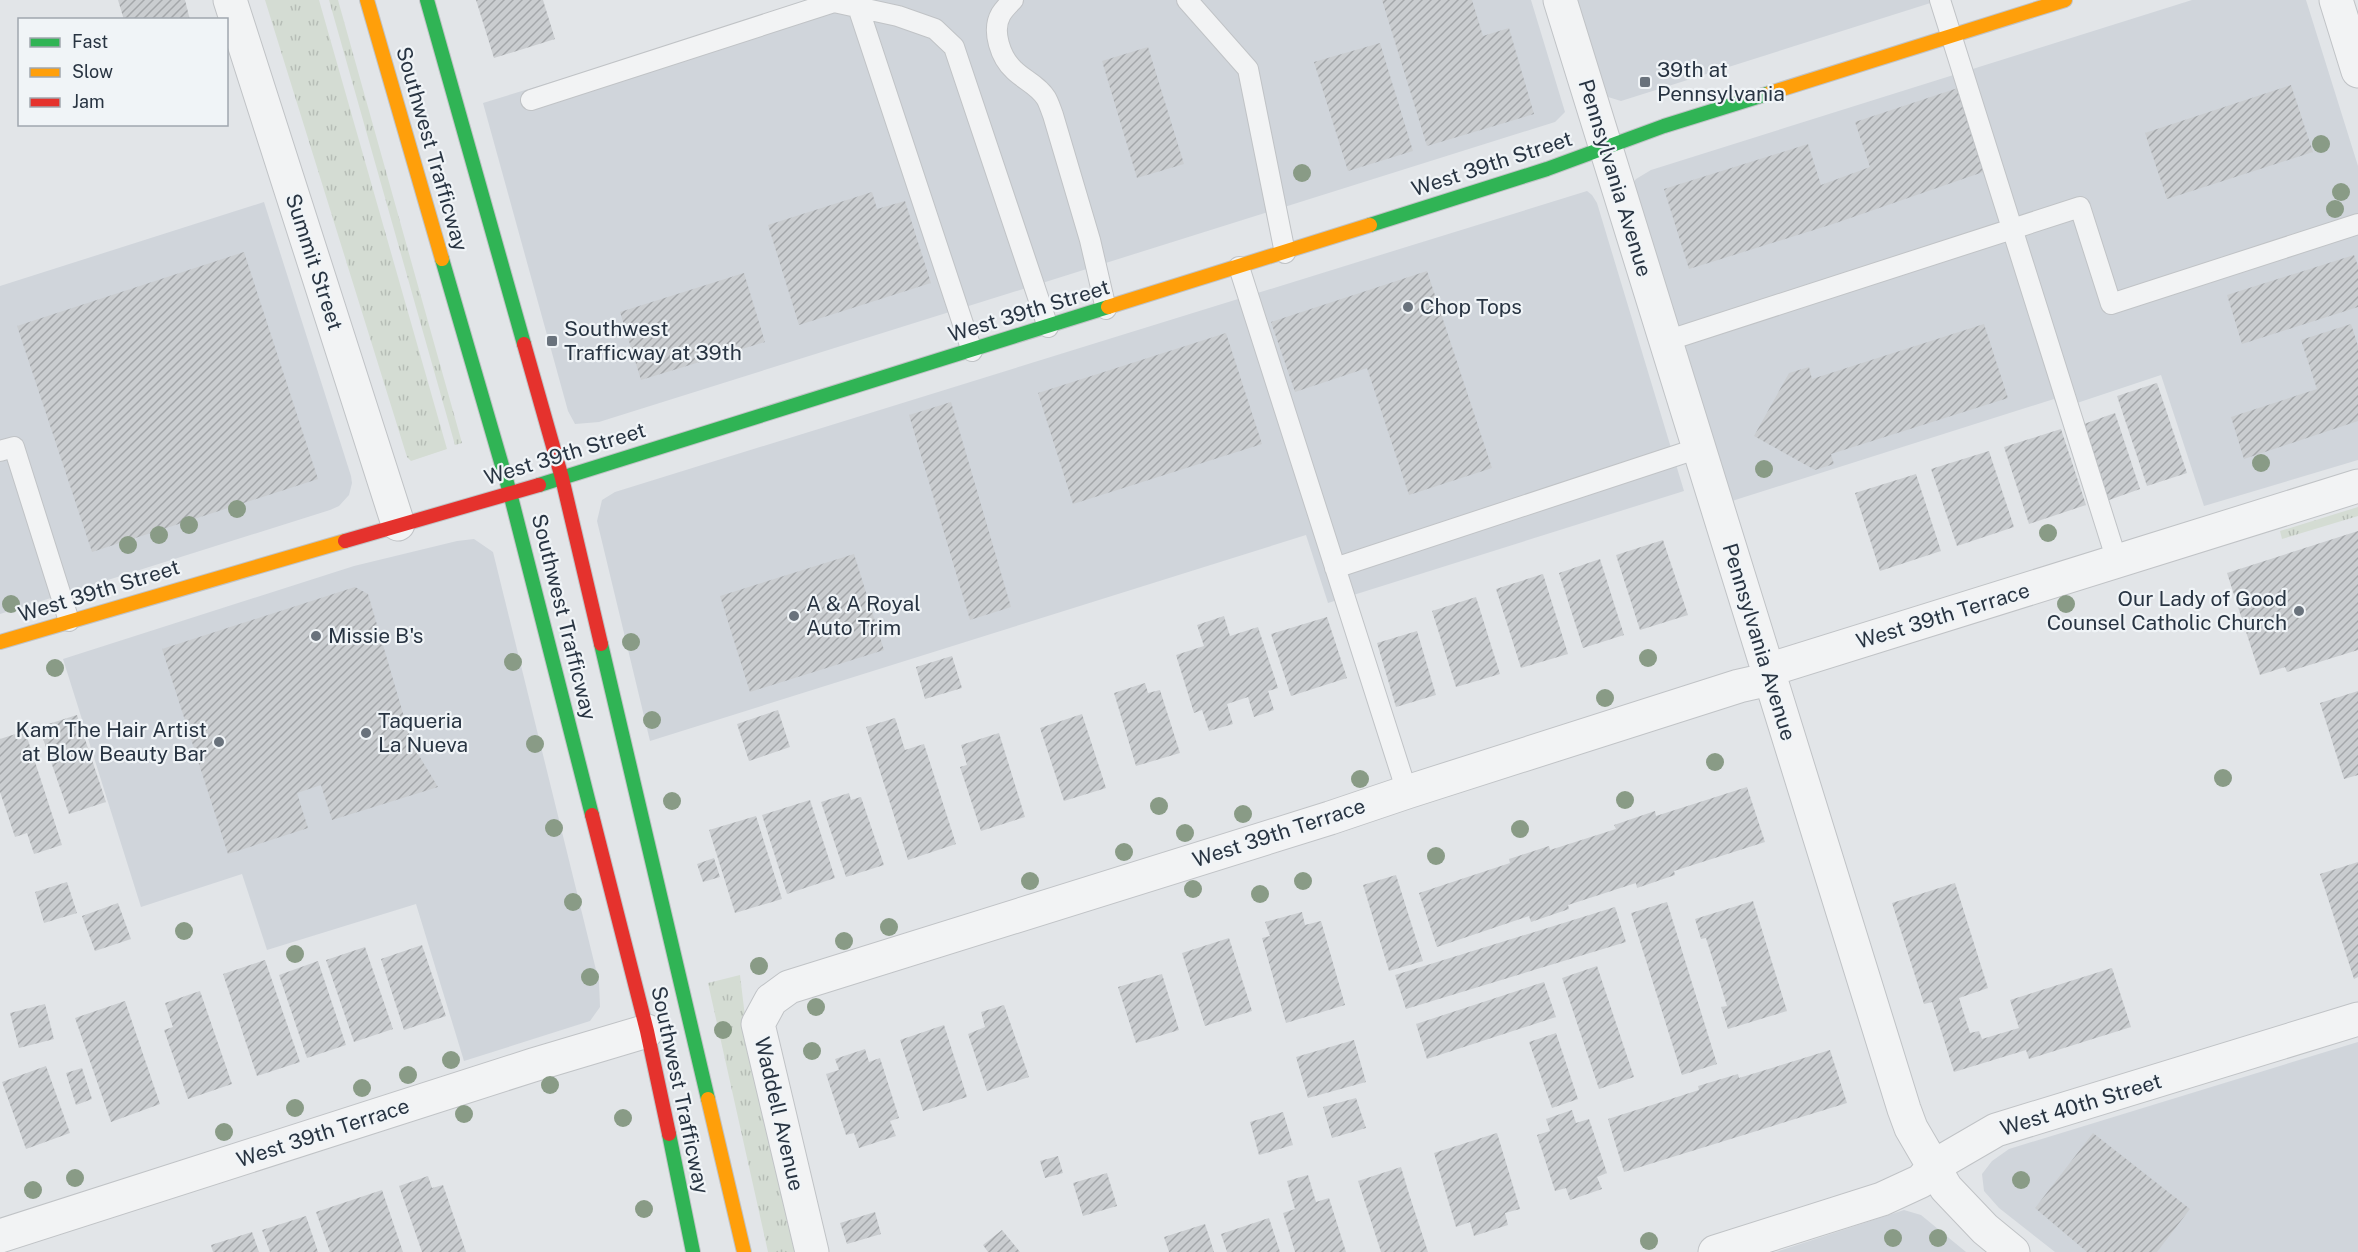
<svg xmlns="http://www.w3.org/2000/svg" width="2358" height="1252" viewBox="0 0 2358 1252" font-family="'Public Sans',sans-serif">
	<defs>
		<pattern id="grass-tufts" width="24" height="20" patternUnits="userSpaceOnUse" patternTransform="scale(1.5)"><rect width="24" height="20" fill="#d4dcd3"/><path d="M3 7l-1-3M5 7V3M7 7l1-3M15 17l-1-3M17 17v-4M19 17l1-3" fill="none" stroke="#b6bdb6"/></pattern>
		<pattern id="building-hatch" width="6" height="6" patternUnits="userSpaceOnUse" patternTransform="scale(1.5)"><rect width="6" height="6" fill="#cacdd0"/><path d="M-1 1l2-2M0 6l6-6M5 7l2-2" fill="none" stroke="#a4a7aa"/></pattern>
	</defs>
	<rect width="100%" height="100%" fill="#e2e5e8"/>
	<path fill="#d0d5db" d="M 820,0 L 1531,0 L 1565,112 L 1555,122 L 599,422 L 575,424 L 568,411 L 483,103 Z
		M 1575,0 L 1940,0 L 1621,101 L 1608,97 L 1603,89 Z
		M 2192,0 L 2306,0 L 2358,166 L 2358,460 L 2204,506 L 2161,375 L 2059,409 L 2054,399 L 1732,501 L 1633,183 L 1636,179 L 1651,170 Z
		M 1587,191 L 1592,195 L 1597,203 L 1684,491 L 1328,603 L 1306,535 L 650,741 L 597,521 L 602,500 L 615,492 Z
		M 264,202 L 351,476 L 352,483 L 349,495 L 339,506 L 330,510 L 0,614 L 0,286 Z
		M 474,539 L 493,552 L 599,982 L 600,1007 L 590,1021 L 464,1061 L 416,904 L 267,950 L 242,874 L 141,907 L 63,659 L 354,566 L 457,541 Z
		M 2358,1042 L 2358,1252 L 2055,1252 L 1999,1208 L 1984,1191 L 1982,1174 L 1992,1161 L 2009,1149 Z
		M 1904,1210 L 1921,1215 L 1966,1252 L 1776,1252 Z"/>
	<path fill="url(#grass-tufts)" d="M 265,0 L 319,0 L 447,449 L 411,461 L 407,457 Z
		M 329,0 L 338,0 L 462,443 L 455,445 Z
		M 2358,507 L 2358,516 L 2282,539 L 2280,531 Z
		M 740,975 L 746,1025 L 795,1252 L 768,1252 L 708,983 Z"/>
	<path fill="url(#building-hatch)" d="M 118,0 L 185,0 L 190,20 L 124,20 Z
		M 476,0 L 543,0 L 555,39 L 494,58 Z
		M 1382,0 L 1472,0 L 1483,36 L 1509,28 L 1534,114 L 1427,146 Z
		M 1380,43 L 1413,151 L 1348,171 L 1314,62 Z
		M 1148,47 L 1184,164 L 1137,178 L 1102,61 Z
		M 2291,85 L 2313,152 L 2167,199 L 2145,133 Z
		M 1958,88 L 1986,171 L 1833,224 L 1689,269 L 1664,189 L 1808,144 L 1821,185 L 1870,167 L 1855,122 Z
		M 872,192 L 877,209 L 905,201 L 931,283 L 799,325 L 768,225 Z
		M 244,252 L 318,479 L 92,552 L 17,326 Z
		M 2354,255 L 2358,266 L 2358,307 L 2242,344 L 2227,295 Z
		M 1427,271 L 1492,468 L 1409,495 L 1367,368 L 1295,392 L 1271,322 Z
		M 744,273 L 765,342 L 641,380 L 620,312 Z
		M 1984,324 L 2008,398 L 1831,454 L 1834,464 L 1815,470 L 1754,436 L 1789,373 L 1809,367 L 1812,379 Z
		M 2351,324 L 2358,346 L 2358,421 L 2244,459 L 2231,417 L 2317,389 L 2301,340 Z
		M 1226,333 L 1262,444 L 1073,504 L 1038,393 Z
		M 2157,383 L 2187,473 L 2147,486 L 2117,396 Z
		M 951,402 L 1011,607 L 970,620 L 909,415 Z
		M 2115,413 L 2140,489 L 2109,500 L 2084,424 Z
		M 2061,429 L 2086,505 L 2029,524 L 2004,447 Z
		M 1989,451 L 2014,527 L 1957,546 L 1931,469 Z
		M 1916,474 L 1941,551 L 1880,571 L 1855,493 Z
		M 2358,531 L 2358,650 L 2287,672 L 2285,667 L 2260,675 L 2227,573 Z
		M 1663,540 L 1688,615 L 1640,630 L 1616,555 Z
		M 854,554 L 884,650 L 750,692 L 720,596 Z
		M 1600,559 L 1624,635 L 1583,648 L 1559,573 Z
		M 1543,574 L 1568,654 L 1521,668 L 1496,589 Z
		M 355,587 L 368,594 L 412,744 L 438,787 L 332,820 L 321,785 L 297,793 L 308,828 L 228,854 L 162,649 Z
		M 1476,597 L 1500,674 L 1456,687 L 1432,611 Z
		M 1224,616 L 1230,636 L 1258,627 L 1278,688 L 1268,691 L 1274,710 L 1254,717 L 1248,697 L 1227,704 L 1233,724 L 1209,731 L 1202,710 L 1194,713 L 1176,655 L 1204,646 L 1197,625 Z
		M 1327,617 L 1347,678 L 1291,696 L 1271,634 Z
		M 1417,631 L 1436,695 L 1396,707 L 1377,643 Z
		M 952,656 L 962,688 L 925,699 L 916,667 Z
		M 1145,683 L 1148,693 L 1160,690 L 1180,753 L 1136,766 L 1114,693 Z
		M 2358,691 L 2358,775 L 2344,779 L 2320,703 Z
		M 778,710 L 790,747 L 749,761 L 737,724 Z
		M 1082,714 L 1106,788 L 1064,801 L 1040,728 Z
		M 77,715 L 106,802 L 69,814 L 39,727 Z
		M 895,718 L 905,750 L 924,744 L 956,844 L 908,860 L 866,727 Z
		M 25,731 L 62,845 L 34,854 L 27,833 L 15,837 L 0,792 L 0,739 Z
		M 999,733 L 1025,817 L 981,831 L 960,767 L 967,765 L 961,745 Z
		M 1747,787 L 1765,842 L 1674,871 L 1675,875 L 1637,888 L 1636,883 L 1568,905 L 1569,909 L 1531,922 L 1529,916 L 1437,947 L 1419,893 L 1510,863 L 1509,859 L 1549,846 L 1550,850 L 1616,829 L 1614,825 L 1655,811 L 1656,816 Z
		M 849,793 L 851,800 L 861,797 L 884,865 L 846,877 L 821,802 Z
		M 810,800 L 835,878 L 787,894 L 762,815 Z
		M 756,816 L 782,899 L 735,913 L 709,830 Z
		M 714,858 L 720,877 L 703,882 L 697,864 Z
		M 2358,862 L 2358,977 L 2354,979 L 2320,874 Z
		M 1396,875 L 1423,961 L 1389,971 L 1363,885 Z
		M 67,882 L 77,913 L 44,923 L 35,892 Z
		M 1955,883 L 1988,988 L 1959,998 L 1970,1033 L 1979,1031 L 1982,1039 L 2019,1028 L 2010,1000 L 2112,968 L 2131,1027 L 2029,1059 L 2026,1050 L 1954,1072 L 1932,1002 L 1924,1004 L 1892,903 Z
		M 1753,901 L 1787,1011 L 1728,1029 L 1721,1007 L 1727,1006 L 1706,938 L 1701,939 L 1695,919 Z
		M 1667,902 L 1717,1064 L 1682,1075 L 1631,913 Z
		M 118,903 L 131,939 L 95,951 L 82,916 Z
		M 1615,907 L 1626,942 L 1406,1009 L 1395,975 Z
		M 1302,912 L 1305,925 L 1321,921 L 1345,1005 L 1286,1023 L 1262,938 L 1270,936 L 1265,922 Z
		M 1229,938 L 1252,1011 L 1205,1026 L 1182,953 Z
		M 422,945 L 446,1016 L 404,1030 L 381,959 Z
		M 365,947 L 393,1029 L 354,1042 L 326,960 Z
		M 265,960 L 300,1062 L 257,1076 L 223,974 Z
		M 318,961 L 346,1045 L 307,1058 L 279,975 Z
		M 1597,966 L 1634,1077 L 1599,1089 L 1562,978 Z
		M 1162,974 L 1179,1030 L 1136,1043 L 1118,987 Z
		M 1544,982 L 1556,1017 L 1427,1059 L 1416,1024 Z
		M 200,991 L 232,1084 L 188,1099 L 164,1030 L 173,1027 L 165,1003 Z
		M 125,1001 L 160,1104 L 111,1122 L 75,1018 Z
		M 45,1004 L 54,1039 L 19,1048 L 10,1013 Z
		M 1004,1005 L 1029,1077 L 987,1091 L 968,1034 L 985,1027 L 981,1012 Z
		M 944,1025 L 967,1097 L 923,1111 L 900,1040 Z
		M 1556,1033 L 1578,1099 L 1552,1108 L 1529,1042 Z
		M 1354,1040 L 1366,1082 L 1308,1098 L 1296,1057 Z
		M 865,1049 L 869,1062 L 880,1058 L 899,1118 L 890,1121 L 896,1136 L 859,1148 L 854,1133 L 846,1135 L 826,1074 L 839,1070 L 835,1059 Z
		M 1830,1050 L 1847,1103 L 1624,1172 L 1608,1119 L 1699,1090 L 1698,1086 L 1738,1074 L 1739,1078 Z
		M 46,1066 L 70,1133 L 26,1149 L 2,1082 Z
		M 82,1068 L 92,1099 L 76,1105 L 66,1073 Z
		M 1356,1098 L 1366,1128 L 1332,1138 L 1323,1107 Z
		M 1572,1110 L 1576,1123 L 1589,1119 L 1607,1173 L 1597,1177 L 1602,1189 L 1570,1200 L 1566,1188 L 1555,1191 L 1537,1135 L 1550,1131 L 1546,1119 Z
		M 1283,1112 L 1293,1145 L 1259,1155 L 1250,1122 Z
		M 1497,1133 L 1520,1209 L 1505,1213 L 1508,1225 L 1474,1236 L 1470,1222 L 1456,1227 L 1434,1153 Z
		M 2093,1133 L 2190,1209 L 2157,1252 L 2087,1252 L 2035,1208 Z
		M 1058,1156 L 1063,1173 L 1045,1178 L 1040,1161 Z
		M 1401,1167 L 1409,1194 L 1428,1252 L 1381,1252 L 1358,1181 Z
		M 1107,1173 L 1117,1206 L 1083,1216 L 1073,1183 Z
		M 1308,1175 L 1316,1202 L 1329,1198 L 1346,1252 L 1295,1252 L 1283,1213 L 1295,1209 L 1287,1181 Z
		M 428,1176 L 432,1188 L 443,1185 L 466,1252 L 422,1252 L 399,1186 Z
		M 382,1190 L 403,1252 L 330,1252 L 316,1212 Z
		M 875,1212 L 881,1234 L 847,1244 L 840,1223 Z
		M 306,1216 L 318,1252 L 270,1252 L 262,1230 Z
		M 1269,1218 L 1280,1252 L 1227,1252 L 1221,1234 Z
		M 1205,1224 L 1214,1252 L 1169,1252 L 1164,1237 Z
		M 1002,1230 L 1020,1252 L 988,1252 L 983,1245 Z
		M 252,1232 L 259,1252 L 213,1252 L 211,1245 Z"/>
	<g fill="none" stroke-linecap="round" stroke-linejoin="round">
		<g stroke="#c0c3c6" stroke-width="22">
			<path id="lane" d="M 833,0 L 834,2 L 898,16 L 935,29 L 954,47 L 1048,327
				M 1013,0 C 1009,4 1004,9 1001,14 C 991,31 1001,58 1014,70 C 1024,80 1038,85 1046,98 C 1049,103 1051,110 1053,115 L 1090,240 L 1106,309
				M 1187,0 L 1248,69 L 1285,253
				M 1940,0 L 2117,561
				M 858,7 L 972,351
				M 531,100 L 834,2
				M 1239,267 L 1407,792
				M 1666,341 L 2080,207 L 2111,304 L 2358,224
				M 0,451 L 14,447 L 69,621
				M 1335,568 L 1699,448"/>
		</g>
		<g stroke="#c0c3c6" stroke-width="35">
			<path id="street" d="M 230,0 L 398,524
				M 1560,0 L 1904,1109 L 1911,1128 L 1946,1188 L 1985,1229 L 2013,1252
				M 2336,0 L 2358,71
				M 1768,670 L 2358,486
				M 0,1236 L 533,1065 L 647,1031
				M 812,1252 L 758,1024 L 771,1000 L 789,987 L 1330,818 L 1407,792 L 1739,686 L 1770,679
				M 1715,1252 L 1882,1199 L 1921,1181 L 1934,1166 L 1996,1130 L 2358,1019"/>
		</g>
		<g stroke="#c0c3c6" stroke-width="16">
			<path id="fast" d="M 427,0 L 524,344
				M 1370,225 L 1547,169 L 1664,126 L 1770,93
				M 442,259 L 510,493 L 592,815
				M 539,485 L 1108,307
				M 601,644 L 708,1099
				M 669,1134 L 693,1252"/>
		</g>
		<g stroke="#c0c3c6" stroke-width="16">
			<path id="slow" d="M 367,0 L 442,259
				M 1770,93 L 2065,0
				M 1108,307 L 1370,225
				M 0,642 L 345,541
				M 708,1099 L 744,1252"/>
		</g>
		<g stroke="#c0c3c6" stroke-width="16">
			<path id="jam" d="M 524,344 L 562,478 L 601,644
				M 345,541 L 539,485
				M 592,815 L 647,1031 L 669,1134"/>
		</g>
		<use href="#lane" stroke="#f2f3f4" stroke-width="20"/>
		<use href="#street" stroke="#f2f3f4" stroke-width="33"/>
		<use href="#fast" stroke="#30b455" stroke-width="14"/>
		<use href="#slow" stroke="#ff9f0a" stroke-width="14"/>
		<use href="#jam" stroke="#e5322d" stroke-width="14"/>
	</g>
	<g fill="#899b86">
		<circle cx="2321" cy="144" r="9"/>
		<circle cx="1302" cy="173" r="9"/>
		<circle cx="2341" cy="192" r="9"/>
		<circle cx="2335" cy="209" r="9"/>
		<circle cx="2261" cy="463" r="9"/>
		<circle cx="1764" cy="469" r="9"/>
		<circle cx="237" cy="509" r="9"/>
		<circle cx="189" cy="525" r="9"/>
		<circle cx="2048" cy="533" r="9"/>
		<circle cx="159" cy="535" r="9"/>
		<circle cx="128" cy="545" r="9"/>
		<circle cx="11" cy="604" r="9"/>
		<circle cx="2066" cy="604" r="9"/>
		<circle cx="631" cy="642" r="9"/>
		<circle cx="1648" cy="658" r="9"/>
		<circle cx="513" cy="662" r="9"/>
		<circle cx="55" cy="668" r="9"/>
		<circle cx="1605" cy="698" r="9"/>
		<circle cx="652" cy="720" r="9"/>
		<circle cx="535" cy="744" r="9"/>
		<circle cx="1715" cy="762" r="9"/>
		<circle cx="2223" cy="778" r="9"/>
		<circle cx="1360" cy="779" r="9"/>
		<circle cx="1625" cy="800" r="9"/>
		<circle cx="672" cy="801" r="9"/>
		<circle cx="1159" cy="806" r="9"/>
		<circle cx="1243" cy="814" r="9"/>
		<circle cx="554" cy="828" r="9"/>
		<circle cx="1520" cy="829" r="9"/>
		<circle cx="1185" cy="833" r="9"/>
		<circle cx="1124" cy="852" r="9"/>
		<circle cx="1436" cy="856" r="9"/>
		<circle cx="1030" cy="881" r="9"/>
		<circle cx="1303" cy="881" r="9"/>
		<circle cx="1193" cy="889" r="9"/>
		<circle cx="1260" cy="894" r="9"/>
		<circle cx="573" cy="902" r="9"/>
		<circle cx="889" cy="927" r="9"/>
		<circle cx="184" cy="931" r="9"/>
		<circle cx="844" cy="941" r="9"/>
		<circle cx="295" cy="954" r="9"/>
		<circle cx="759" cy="966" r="9"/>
		<circle cx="590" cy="977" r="9"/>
		<circle cx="816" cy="1007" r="9"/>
		<circle cx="723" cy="1030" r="9"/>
		<circle cx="812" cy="1051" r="9"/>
		<circle cx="451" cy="1060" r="9"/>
		<circle cx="408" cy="1075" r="9"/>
		<circle cx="550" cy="1085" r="9"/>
		<circle cx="362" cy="1088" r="9"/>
		<circle cx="295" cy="1108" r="9"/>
		<circle cx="464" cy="1114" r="9"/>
		<circle cx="623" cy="1118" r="9"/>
		<circle cx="224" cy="1132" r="9"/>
		<circle cx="75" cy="1178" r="9"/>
		<circle cx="2021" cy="1180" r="9"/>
		<circle cx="33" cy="1190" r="9"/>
		<circle cx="644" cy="1209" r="9"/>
		<circle cx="1893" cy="1238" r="9"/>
		<circle cx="1938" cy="1238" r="9"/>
		<circle cx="1649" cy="1241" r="9"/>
	</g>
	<g fill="#69727c" stroke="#f0f4f7" stroke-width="2">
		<rect x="1639" y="76" width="12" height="12" rx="3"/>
		<circle cx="1408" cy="307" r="6"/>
		<rect x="546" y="335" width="12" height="12" rx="3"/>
		<circle cx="2299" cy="611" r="6"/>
		<circle cx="794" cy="616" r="6"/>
		<circle cx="316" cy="636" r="6"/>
		<circle cx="366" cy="733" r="6"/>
		<circle cx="219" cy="742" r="6"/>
	</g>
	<g text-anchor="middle" stroke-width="4.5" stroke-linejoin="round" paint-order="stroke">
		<g font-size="21" fill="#283442" stroke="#f0f4f7" text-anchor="start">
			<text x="1657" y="77">39th at<tspan x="1657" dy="24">Pennsylvania</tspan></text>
			<text x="1420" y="314">Chop Tops</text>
			<text x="564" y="336">Southwest<tspan x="564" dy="24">Trafficway at 39th</tspan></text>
			<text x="2287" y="606" text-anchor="end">Our Lady of Good<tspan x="2287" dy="24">Counsel Catholic Church</tspan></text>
			<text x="806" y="611">A &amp; A Royal<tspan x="806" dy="24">Auto Trim</tspan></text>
			<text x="328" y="643">Missie B's</text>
			<text x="378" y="728">Taqueria<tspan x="378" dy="24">La Nueva</tspan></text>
			<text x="207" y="737" text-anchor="end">Kam The Hair Artist<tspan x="207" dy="24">at Blow Beauty Bar</tspan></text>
		</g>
		<g font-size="21" fill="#283442" stroke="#f0f4f7">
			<text transform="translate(432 149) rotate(74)" y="7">Southwest Trafficway</text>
			<text transform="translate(1492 164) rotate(-18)" y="7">West 39th Street</text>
			<text transform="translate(1615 178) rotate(73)" y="7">Pennsylvania Avenue</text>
			<text transform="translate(314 262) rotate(72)" y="7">Summit Street</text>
			<text transform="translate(1029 311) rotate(-17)" y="7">West 39th Street</text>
			<text transform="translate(565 454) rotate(-17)" y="7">West 39th Street</text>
			<text transform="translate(99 591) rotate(-17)" y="7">West 39th Street</text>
			<text transform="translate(1943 616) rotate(-17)" y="7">West 39th Terrace</text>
			<text transform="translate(564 617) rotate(76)" y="7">Southwest Trafficway</text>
			<text transform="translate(1759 642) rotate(73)" y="7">Pennsylvania Avenue</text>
			<text transform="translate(1279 833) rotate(-18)" y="7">West 39th Terrace</text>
			<text transform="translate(680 1090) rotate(78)" y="7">Southwest Trafficway</text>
			<text transform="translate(2081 1105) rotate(-17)" y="7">West 40th Street</text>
			<text transform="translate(779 1114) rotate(77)" y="7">Waddell Avenue</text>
			<text transform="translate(323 1133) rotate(-18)" y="7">West 39th Terrace</text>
		</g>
	</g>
	<rect x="18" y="18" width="210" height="108" fill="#f0f4f7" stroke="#a0a7af" stroke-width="1.5"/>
	<rect x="30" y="38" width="30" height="9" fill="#30b455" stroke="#a0a7af" stroke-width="1.5"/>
	<text x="72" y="48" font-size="18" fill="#283442">Fast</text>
	<rect x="30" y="68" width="30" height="9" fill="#ff9f0a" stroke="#a0a7af" stroke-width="1.5"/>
	<text x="72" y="78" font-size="18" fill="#283442">Slow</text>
	<rect x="30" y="98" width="30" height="9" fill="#e5322d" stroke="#a0a7af" stroke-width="1.5"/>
	<text x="72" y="108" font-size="18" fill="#283442">Jam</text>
</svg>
